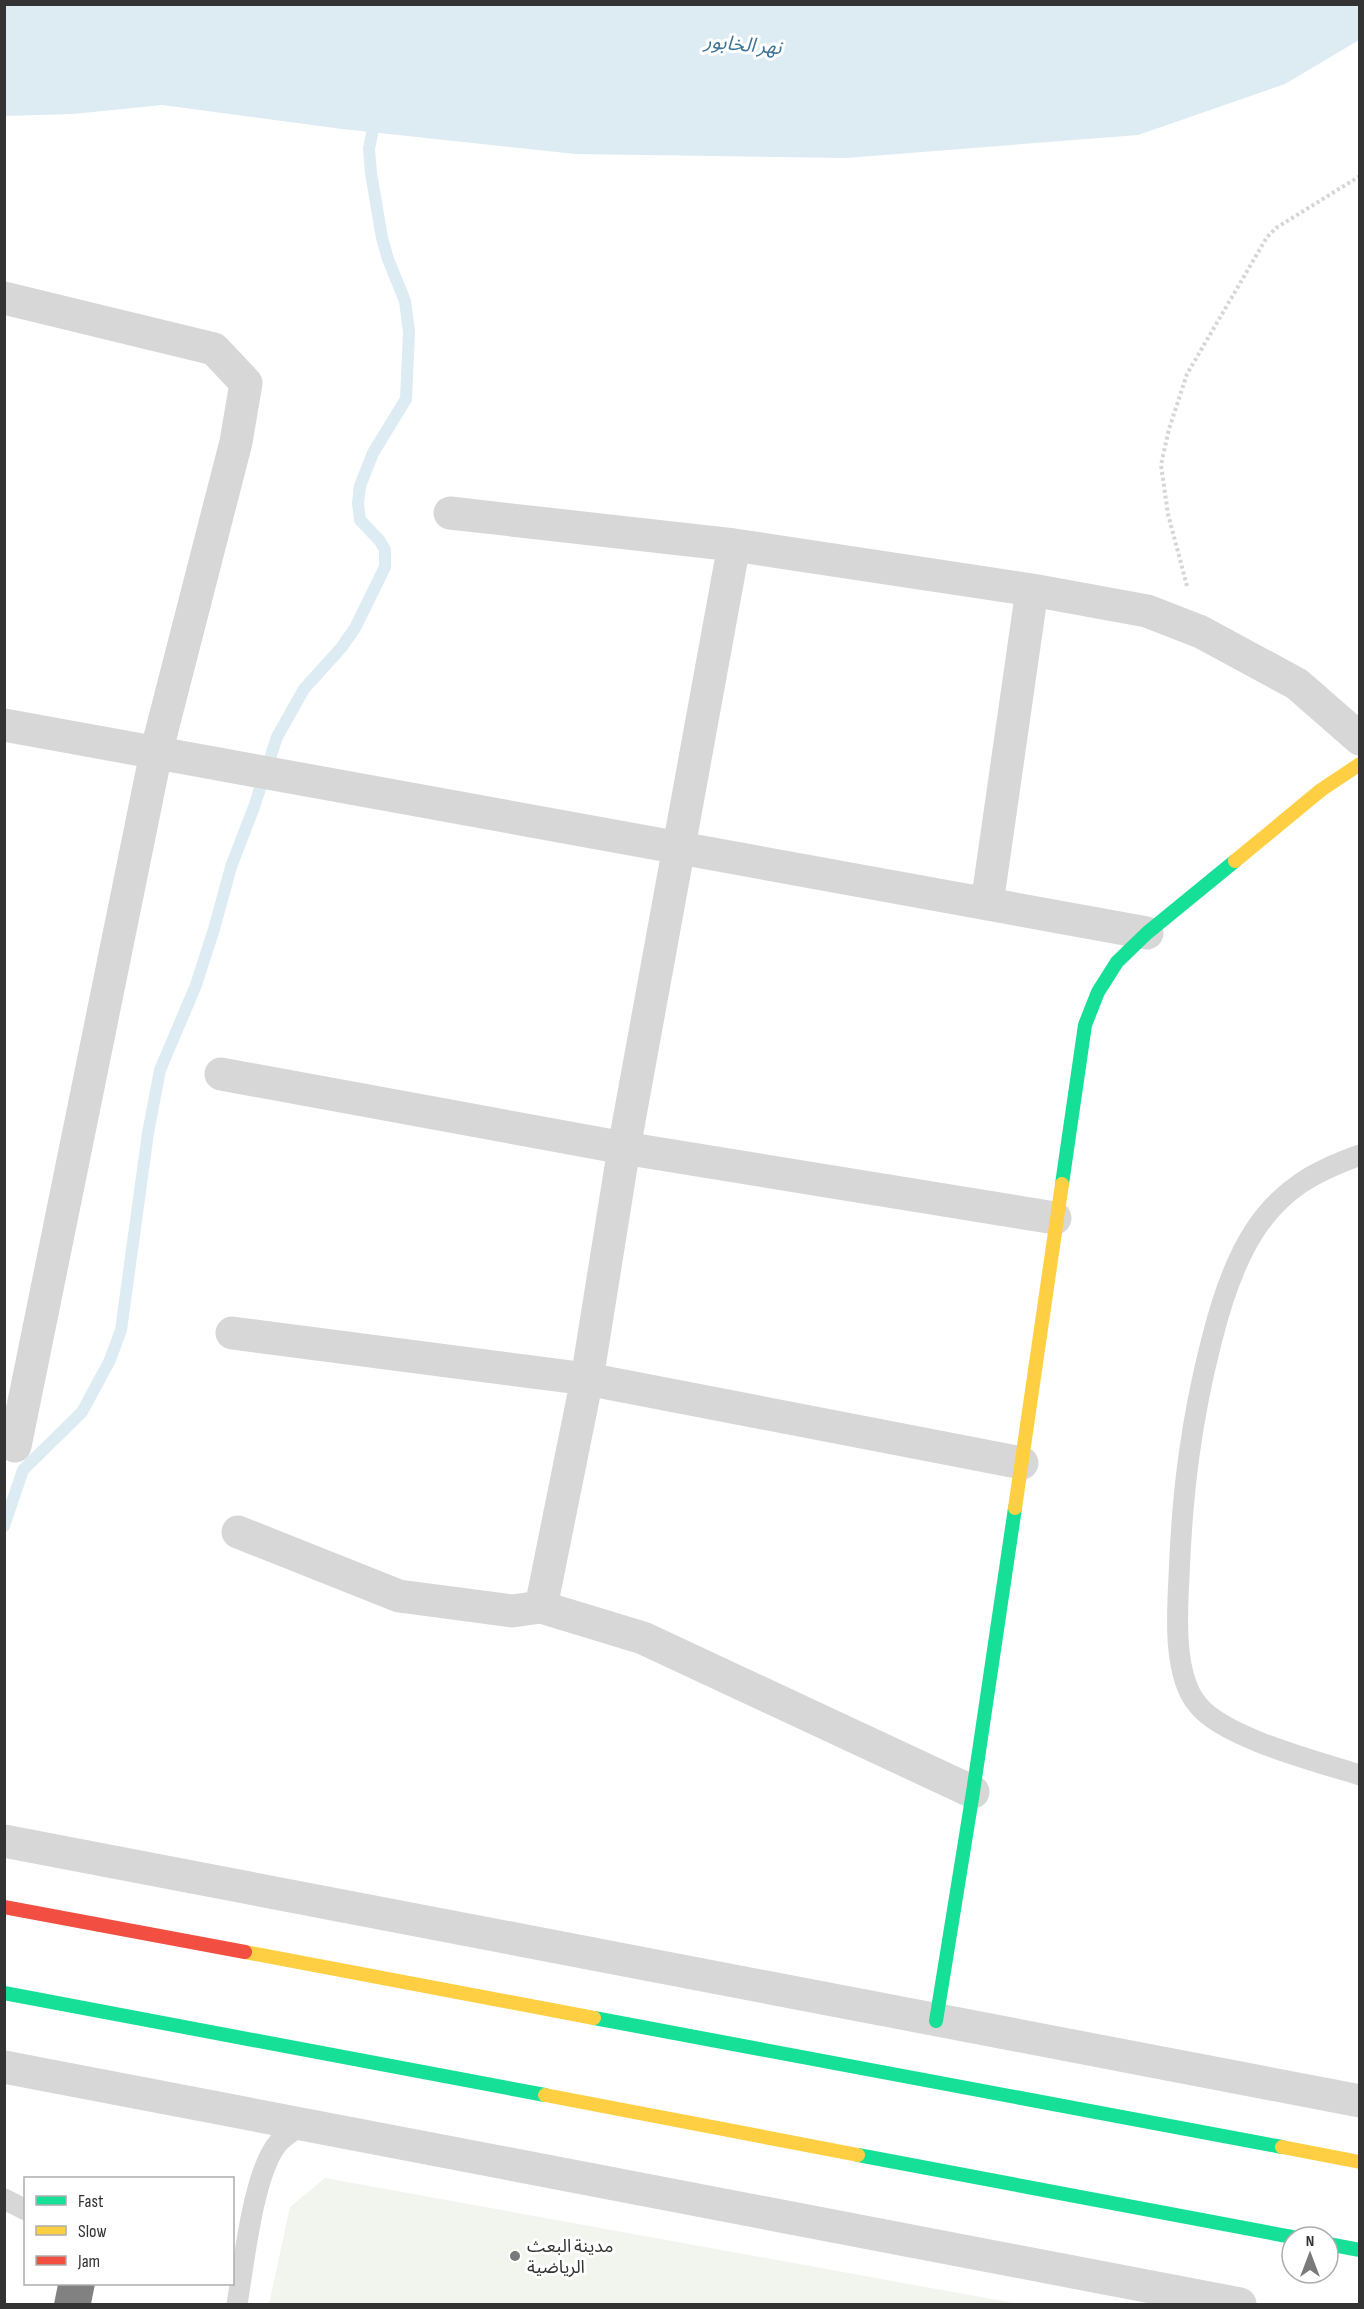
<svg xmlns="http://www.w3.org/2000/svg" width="1364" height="2309" viewBox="0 0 1364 2309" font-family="'Sofia Sans Condensed','Noto Sans Arabic',sans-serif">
	<rect width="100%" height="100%" fill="#fff"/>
	<path fill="#f1f5ed" d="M 325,2178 L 1019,2304 L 269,2304 L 290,2207 Z"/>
	<path fill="#ddebf3" d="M 1359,4 L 1359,40 L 1285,84 L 1138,135 L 846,158 L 575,154 L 342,129 L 162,105 L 73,114 L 5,116 L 5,5 Z"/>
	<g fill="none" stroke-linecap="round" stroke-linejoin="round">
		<path stroke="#ddebf3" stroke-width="12" d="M 4,1526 L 23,1470 L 82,1412 L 110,1360 L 121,1330 L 148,1133 L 160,1070 L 196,985 L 214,929 L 231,867 L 254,807 L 277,737 L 304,689 L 341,648 L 355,628 L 385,567 L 385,550 L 380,541 L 360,520 L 358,503 L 360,486 L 373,453 L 406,399 L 409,332 L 405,301 L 388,259 L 382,238 L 371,173 L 369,149 L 375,118"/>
	</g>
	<path fill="#818181" d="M 58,2284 L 95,2284 L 91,2304 L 54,2304 Z"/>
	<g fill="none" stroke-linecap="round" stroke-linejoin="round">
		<path stroke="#d6d6d6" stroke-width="4" stroke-dasharray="3 3" stroke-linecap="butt" d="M 1187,586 L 1168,514 L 1161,465 L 1169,429 L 1187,374 L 1267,237 L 1276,228 L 1360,176"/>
		<path stroke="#d7d7d7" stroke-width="21" d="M 1360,1155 C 1315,1171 1282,1189 1255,1230 C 1234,1262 1221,1303 1212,1339 C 1191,1420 1182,1494 1179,1577 C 1177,1614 1173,1676 1198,1705 C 1224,1738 1319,1762 1360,1775
			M 4,2199 L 26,2210
			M 237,2304 C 244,2264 253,2171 279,2142 C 285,2136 294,2130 301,2125"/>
		<path stroke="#d7d7d7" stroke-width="33" d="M 4,298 L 214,349 L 246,383 L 236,442 L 156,753 L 15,1446
			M 450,513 L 734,545 L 1032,590 L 1147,611 L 1201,632 L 1297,684 L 1360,739
			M 4,725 L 1147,933
			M 987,904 L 1032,590
			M 221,1074 L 624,1148 L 1055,1218
			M 232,1333 L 587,1379 L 1022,1463
			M 238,1532 L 399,1596 L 512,1611 L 541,1607 L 643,1638 L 973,1792
			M 541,1607 L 587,1379 L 624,1148 L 734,545
			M 4,1841 L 1360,2101
			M 4,2067 L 1240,2304"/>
		<path stroke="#16e098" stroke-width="14" d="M 1062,1184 L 1085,1025 L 1098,992 L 1117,962 L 1147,933 L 1235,861
			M 4,1993 L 545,2095
			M 594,2018 L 1282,2147
			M 936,2021 L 973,1792 L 1015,1508
			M 858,2155 L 1292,2237
			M 1328,2244 L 1360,2250"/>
		<path stroke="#ffcf43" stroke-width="14" d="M 1235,861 L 1321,790 L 1360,764
			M 1015,1508 L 1062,1184
			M 245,1952 L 594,2018
			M 545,2095 L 858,2155
			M 1282,2147 L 1360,2162"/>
		<path stroke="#f24e42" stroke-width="14" d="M 4,1907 L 245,1952"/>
	</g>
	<circle fill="#7a7a7a" stroke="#fff" stroke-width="2" cx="515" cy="2256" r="6"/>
	<g text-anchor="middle" stroke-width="6" stroke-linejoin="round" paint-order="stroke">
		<g font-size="18" fill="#333" stroke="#fff" text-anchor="start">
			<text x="527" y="2252">مدينة البعث<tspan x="527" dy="21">الرياضية</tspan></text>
		</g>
		<g font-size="20" font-style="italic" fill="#3f7597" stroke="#fff">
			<text transform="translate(743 44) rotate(5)" y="7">نهر الخابور</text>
		</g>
	</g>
	<rect width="1364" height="2309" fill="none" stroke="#333333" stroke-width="12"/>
	<rect x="24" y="2177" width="210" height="108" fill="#ffffff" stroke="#adadad" stroke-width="1.5"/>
	<rect x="36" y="2196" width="30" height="9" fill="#16e098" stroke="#adadad" stroke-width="1.5"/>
	<text x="78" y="2207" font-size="18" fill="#333333">Fast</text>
	<rect x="36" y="2226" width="30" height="9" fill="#ffcf43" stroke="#adadad" stroke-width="1.5"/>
	<text x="78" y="2237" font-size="18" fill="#333333">Slow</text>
	<rect x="36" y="2256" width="30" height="9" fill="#f24e42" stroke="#adadad" stroke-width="1.5"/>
	<text x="78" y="2267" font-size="18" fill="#333333">Jam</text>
	<g transform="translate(1310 2255)"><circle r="28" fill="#ffffff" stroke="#adadad" stroke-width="1.5"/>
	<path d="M0-4.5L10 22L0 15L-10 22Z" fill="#7a7a7a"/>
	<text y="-9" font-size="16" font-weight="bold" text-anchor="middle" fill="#333333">N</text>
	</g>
</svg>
